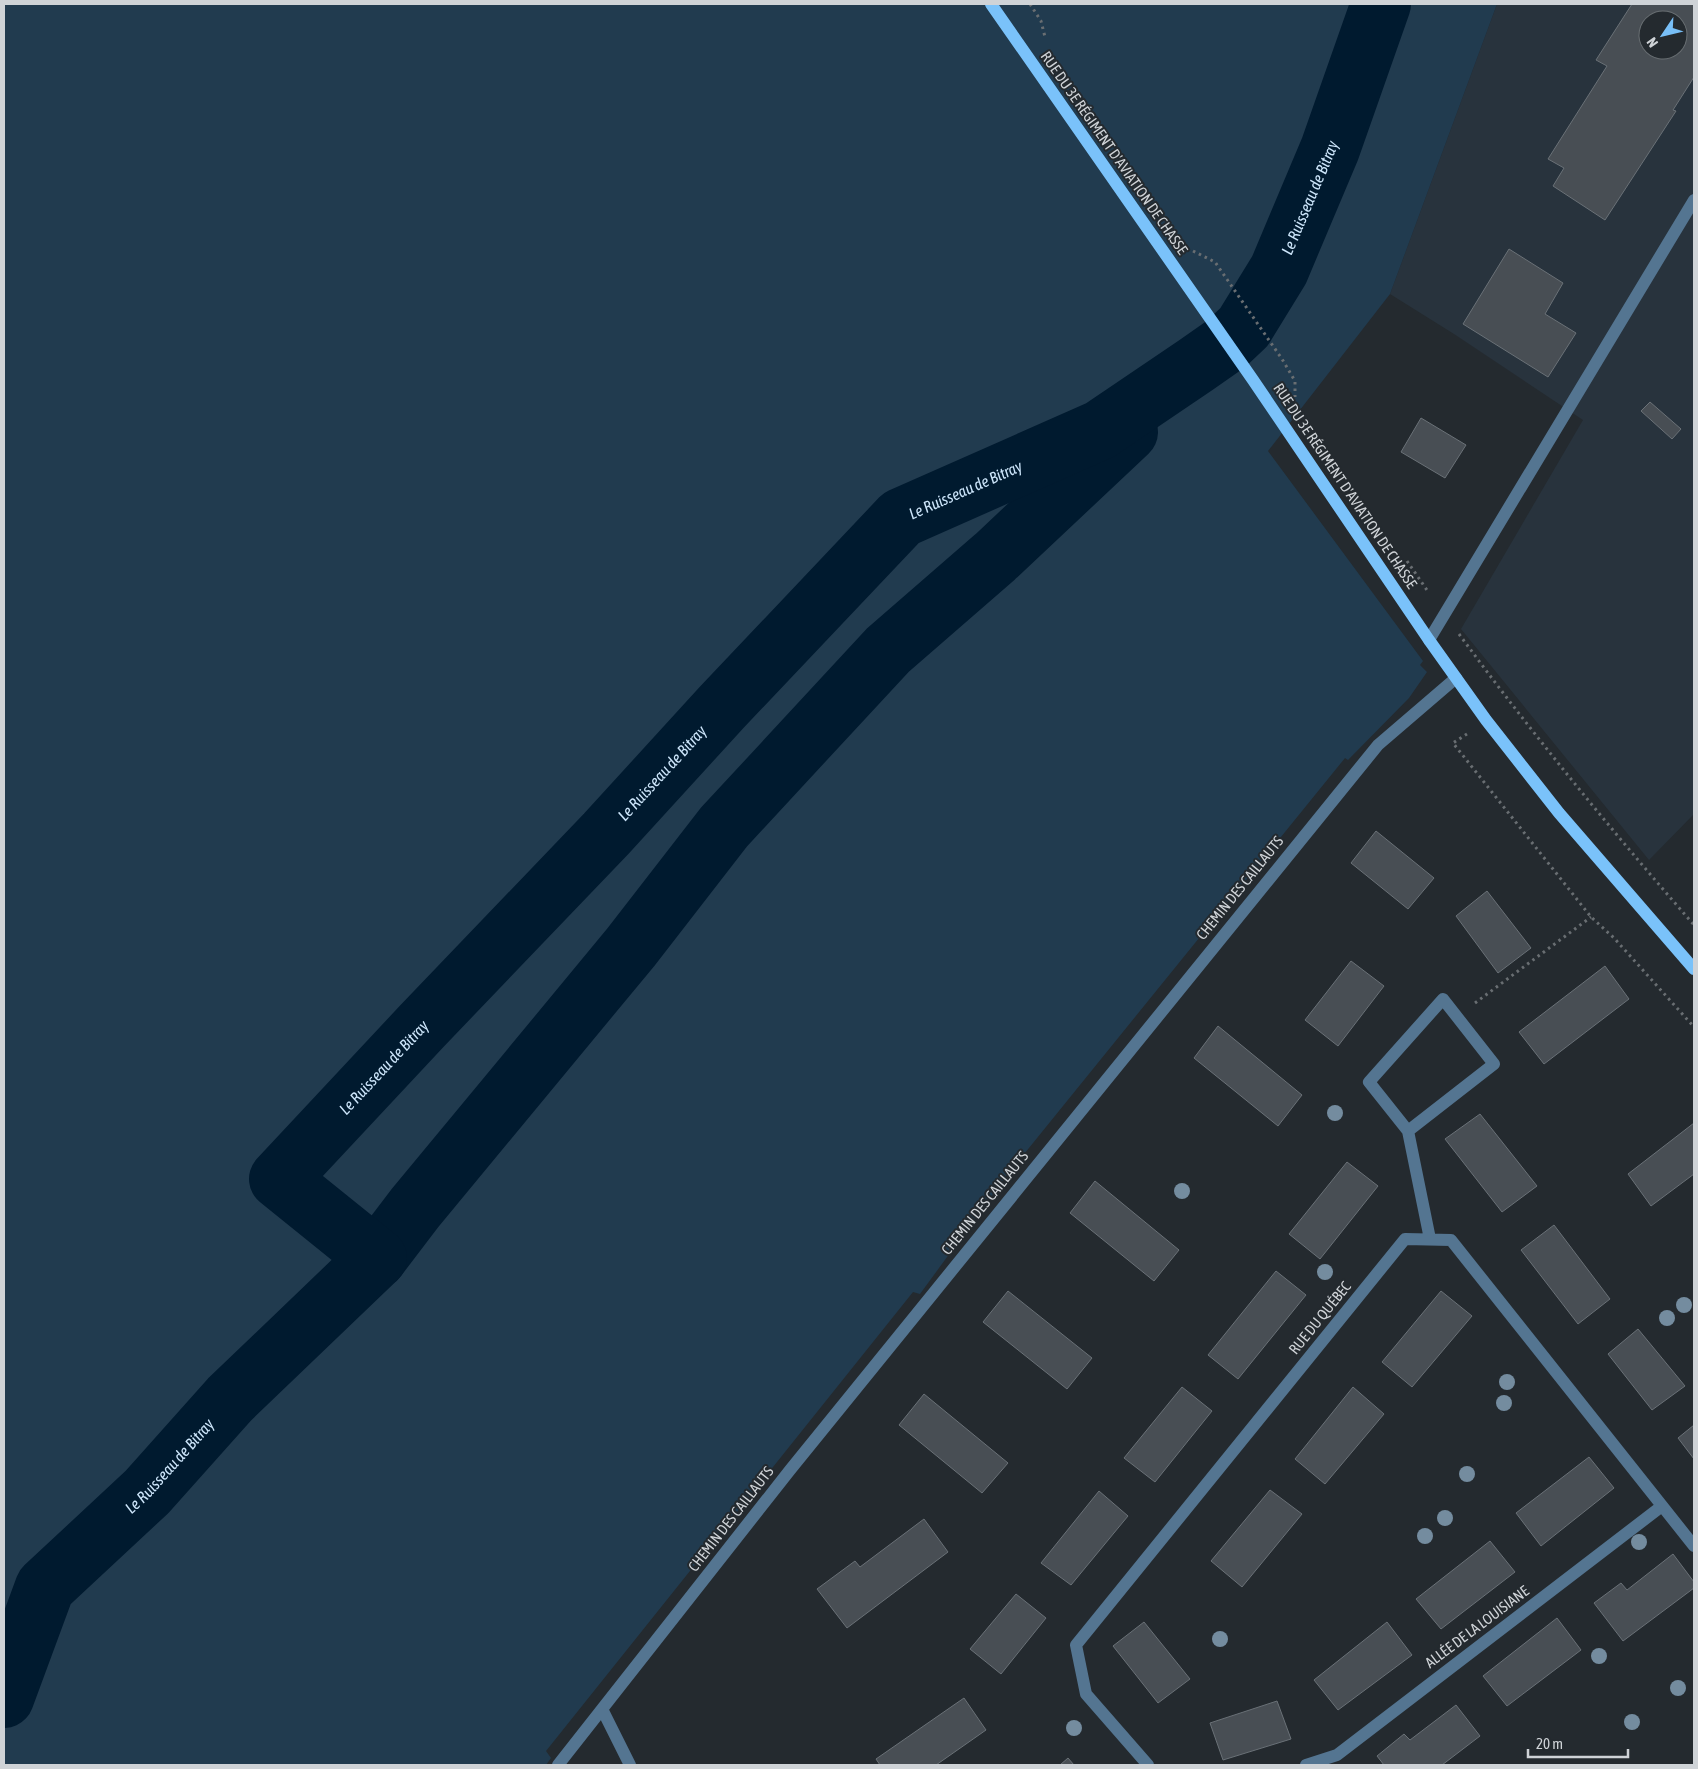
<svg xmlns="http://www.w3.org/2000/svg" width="1698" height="1769" viewBox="0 0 1698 1769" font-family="'Asap Condensed',sans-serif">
	<rect width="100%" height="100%" fill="#242a2f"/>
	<path fill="#28333d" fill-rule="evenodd" d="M 1497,4 L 1694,4 L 1694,814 L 1649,860 L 1461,629 L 1583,420 L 1454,334 L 1390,294 ZM 1648,20 L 1678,20 L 1678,50 L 1648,50 Z"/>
	<path fill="#213b4f" d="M 4,4 L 1497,4 L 1390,294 L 1268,451 L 1423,661 L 1420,665 L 1427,672 L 1409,698 L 1348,760 L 1345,758 L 1007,1175 L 920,1294 L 913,1292 L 546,1751 L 551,1758 L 546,1765 L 4,1765 Z"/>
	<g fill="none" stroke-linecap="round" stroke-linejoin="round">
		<g stroke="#001a2f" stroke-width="60">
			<path d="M 377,1258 L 415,1208 L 631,947 L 724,827 L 888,650 L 995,557 L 1128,432"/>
			<path id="s1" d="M 4,1698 L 45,1587 L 147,1492 L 230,1399 L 377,1258 L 279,1179 L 422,1026 L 606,834 L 722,707 L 901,518 L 1100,430 L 1196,365 L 1226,344 L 1244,327 L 1279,270 L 1330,149 L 1381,4"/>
		</g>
	</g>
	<path fill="#484e54" stroke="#6a7177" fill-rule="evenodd" d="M 1632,4 L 1694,4 L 1694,77 L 1673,110 L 1676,111 L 1605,220 L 1553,186 L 1564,168 L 1548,159 L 1607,66 L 1596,60 ZM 1648,20 L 1678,20 L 1678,50 L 1648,50 Z
		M 1509,249 L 1563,283 L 1545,314 L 1576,333 L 1548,377 L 1463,324 Z
		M 1650,402 L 1681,429 L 1672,439 L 1641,411 Z
		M 1421,418 L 1466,445 L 1445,478 L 1401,452 Z
		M 1376,831 L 1434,878 L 1408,909 L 1351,863 Z
		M 1487,891 L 1531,948 L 1498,973 L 1456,916 Z
		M 1351,961 L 1384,986 L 1338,1046 L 1305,1020 Z
		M 1605,966 L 1629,999 L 1544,1064 L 1519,1032 Z
		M 1218,1026 L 1302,1095 L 1278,1126 L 1194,1058 Z
		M 1480,1114 L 1537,1186 L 1502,1212 L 1445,1139 Z
		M 1694,1123 L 1694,1174 L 1651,1206 L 1628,1174 Z
		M 1347,1162 L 1378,1186 L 1320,1259 L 1289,1234 Z
		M 1095,1181 L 1179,1250 L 1154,1281 L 1070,1213 Z
		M 1554,1225 L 1610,1299 L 1578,1324 L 1521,1250 Z
		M 1276,1271 L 1306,1295 L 1238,1379 L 1208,1355 Z
		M 1008,1291 L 1092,1358 L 1067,1389 L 983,1322 Z
		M 1441,1291 L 1472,1316 L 1412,1387 L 1382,1362 Z
		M 1638,1329 L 1685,1386 L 1652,1410 L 1608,1354 Z
		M 1182,1387 L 1212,1411 L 1155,1482 L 1124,1458 Z
		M 1353,1387 L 1384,1414 L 1325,1484 L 1295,1459 Z
		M 924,1394 L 1008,1463 L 982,1493 L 899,1425 Z
		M 1694,1425 L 1694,1459 L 1678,1438 Z
		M 1589,1457 L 1614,1488 L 1541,1546 L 1516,1513 Z
		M 1270,1490 L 1302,1514 L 1242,1587 L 1211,1561 Z
		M 1099,1491 L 1128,1516 L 1071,1585 L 1041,1563 Z
		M 924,1519 L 948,1552 L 847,1628 L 817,1589 L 855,1561 L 860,1567 Z
		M 1490,1541 L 1515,1572 L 1441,1629 L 1416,1599 Z
		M 1673,1554 L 1694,1582 L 1694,1588 L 1623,1641 L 1594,1603 L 1621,1583 L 1627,1590 Z
		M 1016,1594 L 1046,1618 L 1001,1674 L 970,1649 Z
		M 1557,1618 L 1581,1650 L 1507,1706 L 1483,1676 Z
		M 1144,1622 L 1190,1679 L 1158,1703 L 1113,1646 Z
		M 1387,1622 L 1412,1655 L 1338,1710 L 1314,1680 Z
		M 964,1698 L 986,1730 L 936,1765 L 880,1765 L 876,1759 Z
		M 1277,1701 L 1291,1739 L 1223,1760 L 1210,1723 Z
		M 1456,1705 L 1480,1736 L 1442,1765 L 1384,1765 L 1377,1756 L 1404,1734 L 1410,1740 Z
		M 1068,1758 L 1074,1765 L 1060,1765 Z"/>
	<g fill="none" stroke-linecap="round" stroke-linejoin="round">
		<path stroke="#696e72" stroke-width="3" stroke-dasharray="2.5 4" stroke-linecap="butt" d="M 1030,4 L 1041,21 L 1045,37
			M 1193,251 L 1215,262 L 1282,359 L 1295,381 L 1295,397
			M 1407,561 L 1429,593
			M 1459,634 C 1533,735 1612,831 1694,925
			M 1467,734 L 1453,743 L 1591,917 L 1614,938 L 1694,1027
			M 1475,1003 L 1591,917"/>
		<path stroke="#547591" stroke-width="12" d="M 1429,640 L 1694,200
			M 1408,1131 L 1369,1082 L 1443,999 L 1494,1064 L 1408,1131 L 1430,1239
			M 602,1709 L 630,1765
			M 558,1765 L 790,1470 L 1378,745 L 1456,678
			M 1148,1765 L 1086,1694 L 1076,1645 L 1405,1239 L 1451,1240 L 1694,1546
			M 1306,1765 L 1337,1755 L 1662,1506"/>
		<path stroke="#7ac2fa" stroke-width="12" d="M 991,4 L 1253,380 L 1429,640 L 1486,720 L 1559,813 L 1694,969"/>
	</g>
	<g fill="#748c9f">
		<circle cx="1335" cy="1113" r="8"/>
		<circle cx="1182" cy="1191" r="8"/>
		<circle cx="1325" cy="1272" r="8"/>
		<circle cx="1684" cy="1305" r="8"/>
		<circle cx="1667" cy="1318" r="8"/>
		<circle cx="1507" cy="1382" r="8"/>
		<circle cx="1504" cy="1403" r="8"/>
		<circle cx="1467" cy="1474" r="8"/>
		<circle cx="1445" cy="1518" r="8"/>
		<circle cx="1425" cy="1536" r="8"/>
		<circle cx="1639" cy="1542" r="8"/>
		<circle cx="1220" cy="1639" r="8"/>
		<circle cx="1599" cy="1656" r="8"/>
		<circle cx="1678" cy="1688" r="8"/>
		<circle cx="1632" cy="1722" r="8"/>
		<circle cx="1074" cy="1728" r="8"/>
	</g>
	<g text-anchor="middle" stroke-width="4" stroke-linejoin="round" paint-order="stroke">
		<g font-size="15" fill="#cfd3d7" stroke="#242a2f">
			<text transform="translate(1114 153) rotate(55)" y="5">RUE DU 3E RÉGIMENT D'AVIATION DE CHASSE</text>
			<text transform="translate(1345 486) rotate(56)" y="5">RUE DU 3E RÉGIMENT D'AVIATION DE CHASSE</text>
			<text transform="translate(1240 888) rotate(-51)" y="5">CHEMIN DES CAILLAUTS</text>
			<text transform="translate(985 1203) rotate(-51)" y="5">CHEMIN DES CAILLAUTS</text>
			<text transform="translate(1320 1318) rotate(-51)" y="5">RUE DU QUÉBEC</text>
			<text transform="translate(731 1519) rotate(-52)" y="5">CHEMIN DES CAILLAUTS</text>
			<text transform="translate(1477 1627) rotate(-37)" y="5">ALLÉE DE LA LOUISIANE</text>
		</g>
		<g font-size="16" font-style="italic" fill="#cde6fb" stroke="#242a2f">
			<text dy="6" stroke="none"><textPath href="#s1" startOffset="2160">Le Ruisseau de Bitray</textPath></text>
			<text dy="6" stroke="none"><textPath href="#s1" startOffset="1690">Le Ruisseau de Bitray</textPath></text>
			<text dy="6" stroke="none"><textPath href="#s1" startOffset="1270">Le Ruisseau de Bitray</textPath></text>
			<text dy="6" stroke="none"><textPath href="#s1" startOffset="865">Le Ruisseau de Bitray</textPath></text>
			<text dy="6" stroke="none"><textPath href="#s1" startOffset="292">Le Ruisseau de Bitray</textPath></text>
		</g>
	</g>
	<rect width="1698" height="1769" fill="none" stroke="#cfd3d7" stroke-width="10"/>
	<g transform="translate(1663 35) rotate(235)"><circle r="24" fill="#242a2f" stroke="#686e72"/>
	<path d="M0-4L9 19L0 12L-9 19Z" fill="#78bff7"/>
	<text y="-8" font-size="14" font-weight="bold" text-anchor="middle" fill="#cfd3d7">N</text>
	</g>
	<path d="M1528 1749v8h100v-8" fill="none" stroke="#cfd3d7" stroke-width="2.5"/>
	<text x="1536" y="1749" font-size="15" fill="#cfd3d7" stroke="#242a2f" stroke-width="4" paint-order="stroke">20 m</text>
</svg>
